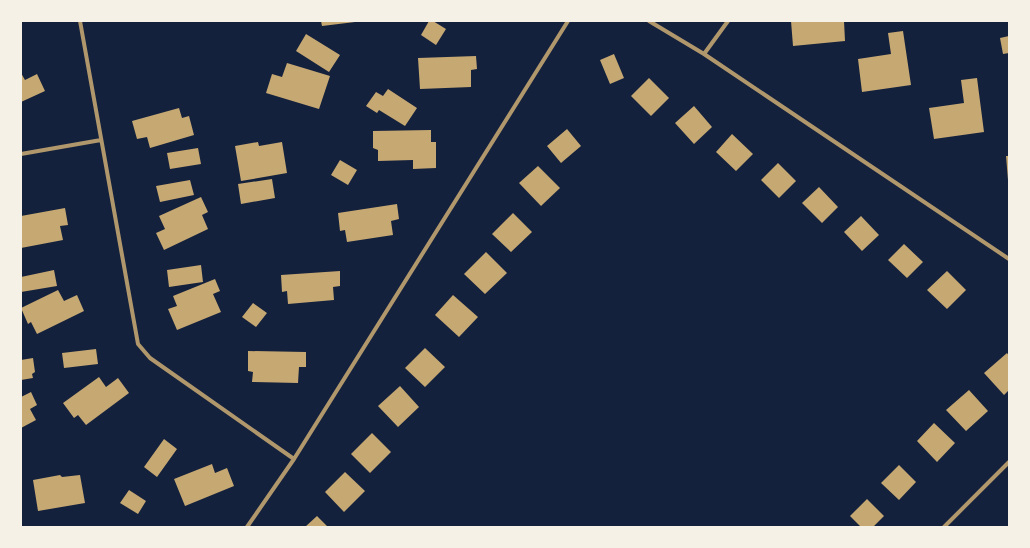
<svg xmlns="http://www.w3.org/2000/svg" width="1030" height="548" viewBox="0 0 1030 548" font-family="Literata,serif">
	<rect width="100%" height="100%" fill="#14213d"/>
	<path fill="#c6a872" d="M 321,21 L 355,21 L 355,22 L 322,26 Z
		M 429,21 L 433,21 L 446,29 L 436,45 L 421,35 Z
		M 791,21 L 844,21 L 845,41 L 793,46 Z
		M 903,31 L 911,85 L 862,92 L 858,59 L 891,54 L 888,33 Z
		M 306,34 L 340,55 L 329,72 L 296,51 Z
		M 1009,36 L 1009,53 L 1003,54 L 1000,38 Z
		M 614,54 L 624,78 L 610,84 L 600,60 Z
		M 476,56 L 477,69 L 471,70 L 471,87 L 420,89 L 418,58 Z
		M 287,63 L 330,76 L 319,109 L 266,93 L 272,74 L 282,77 Z
		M 21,73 L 25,80 L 37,74 L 45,91 L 21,102 Z
		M 649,78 L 669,98 L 651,116 L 631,96 Z
		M 977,78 L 984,132 L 934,139 L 929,108 L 964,103 L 961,80 Z
		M 388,89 L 417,108 L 405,126 L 379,110 L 377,113 L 366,106 L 376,92 L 383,96 Z
		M 694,106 L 712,127 L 694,144 L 675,123 Z
		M 179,108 L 182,118 L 189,116 L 194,135 L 150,148 L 147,137 L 137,139 L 132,121 Z
		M 567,129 L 581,146 L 561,163 L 547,146 Z
		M 431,130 L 431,142 L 436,142 L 436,168 L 413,169 L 413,160 L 378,161 L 378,150 L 373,148 L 373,131 Z
		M 732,134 L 753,154 L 736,171 L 716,152 Z
		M 258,142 L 259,146 L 282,142 L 287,173 L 241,181 L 235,146 Z
		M 198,148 L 201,164 L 170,169 L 167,153 Z
		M 1006,156 L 1009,156 L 1009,179 L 1008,180 Z
		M 340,160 L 357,170 L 348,185 L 331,175 Z
		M 778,163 L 796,181 L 779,198 L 761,180 Z
		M 538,166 L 560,188 L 541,206 L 519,183 Z
		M 272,179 L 275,198 L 241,204 L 238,184 Z
		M 190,180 L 194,195 L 160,202 L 156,186 Z
		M 819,187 L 838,207 L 822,223 L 802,203 Z
		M 201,197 L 208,212 L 202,215 L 208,229 L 164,250 L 156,233 L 165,229 L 159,216 Z
		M 397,204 L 399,219 L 391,221 L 393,235 L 347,242 L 345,230 L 340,231 L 338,213 Z
		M 65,208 L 68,225 L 60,226 L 63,240 L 21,248 L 21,216 Z
		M 513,213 L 532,232 L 511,252 L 492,234 Z
		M 861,216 L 879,235 L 862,251 L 844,232 Z
		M 904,244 L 923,262 L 907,278 L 888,260 Z
		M 486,252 L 507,273 L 485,294 L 464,274 Z
		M 201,265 L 203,282 L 169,287 L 167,270 Z
		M 54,270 L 57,286 L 21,292 L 21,277 Z
		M 340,271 L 340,286 L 333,287 L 334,300 L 288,304 L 287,291 L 282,292 L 281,275 Z
		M 947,271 L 966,290 L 947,309 L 927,290 Z
		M 215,279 L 220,291 L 213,294 L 221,312 L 177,330 L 168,309 L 177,306 L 173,296 Z
		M 58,290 L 64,301 L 77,295 L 84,311 L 37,334 L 31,322 L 28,324 L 21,308 Z
		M 453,295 L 478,317 L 459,337 L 435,315 Z
		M 253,303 L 267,313 L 256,327 L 242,317 Z
		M 425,348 L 445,367 L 425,387 L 405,368 Z
		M 96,349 L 98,364 L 64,368 L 62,353 Z
		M 248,351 L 306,352 L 306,367 L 299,367 L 298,383 L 252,382 L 253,372 L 248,371 Z
		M 1007,353 L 1009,356 L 1009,390 L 1004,395 L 984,373 Z
		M 33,358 L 35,372 L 32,374 L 33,378 L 21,380 L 21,360 Z
		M 99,377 L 106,387 L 118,378 L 129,393 L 86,425 L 78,415 L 74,418 L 63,403 Z
		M 400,386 L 419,407 L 398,427 L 378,406 Z
		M 969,390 L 988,411 L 966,431 L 946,410 Z
		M 31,392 L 37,405 L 30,409 L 36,420 L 21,428 L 21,397 Z
		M 934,423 L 955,443 L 937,462 L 917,441 Z
		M 372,433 L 391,452 L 370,473 L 351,454 Z
		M 164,439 L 177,449 L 157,477 L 144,467 Z
		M 212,464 L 215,473 L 227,468 L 234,486 L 185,506 L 174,479 Z
		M 899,465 L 916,482 L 899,500 L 881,483 Z
		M 345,472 L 365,491 L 344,512 L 325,492 Z
		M 60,475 L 62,477 L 80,475 L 85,503 L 38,511 L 33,480 Z
		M 129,490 L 146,501 L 138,514 L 120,503 Z
		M 867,499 L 884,516 L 873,527 L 861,527 L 850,516 Z
		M 317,516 L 328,527 L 305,527 Z"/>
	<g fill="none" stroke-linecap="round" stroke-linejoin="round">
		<path stroke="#b1986c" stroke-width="4" d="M 80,21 L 138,344 L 150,358 L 294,459
			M 649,21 L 704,54 L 1009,259
			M 704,54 L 728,21
			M 21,154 L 101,140
			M 247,527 L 294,459 L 568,21
			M 944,527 L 1009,462"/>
	</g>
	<rect width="1030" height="548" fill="none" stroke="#f6f1e7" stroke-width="44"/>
</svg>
